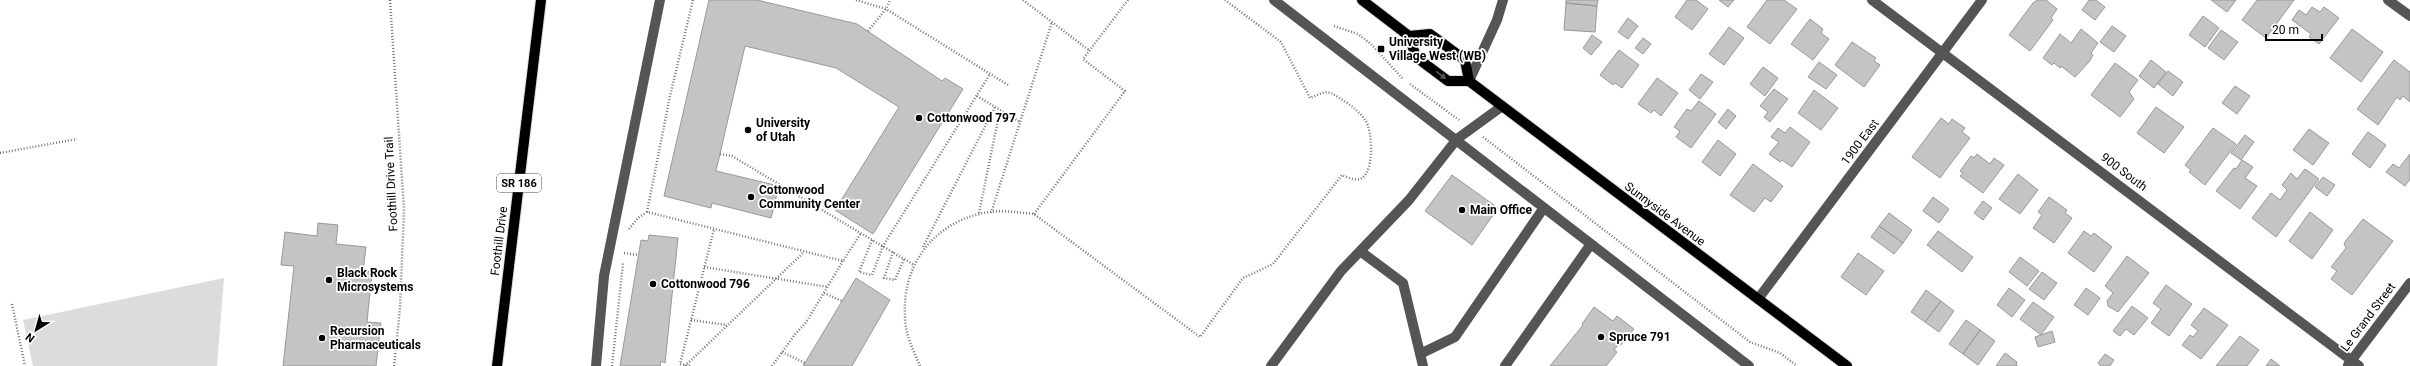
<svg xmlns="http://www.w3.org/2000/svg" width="2410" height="366" viewBox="0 0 2410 366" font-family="Roboto,sans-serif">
	<rect width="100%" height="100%" fill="#fff"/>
	<path fill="#dcdcdc" d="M 224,278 L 217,366 L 33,366 L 23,320 Z"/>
	<path fill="#c4c4c4" stroke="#999" d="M 709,0 L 757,0 L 857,24 L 942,81 L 945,78 L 963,89 L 873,234 L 835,210 L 899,107 L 836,68 L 745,46 L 716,171 L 779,186 L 771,218 L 712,203 L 711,208 L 664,196 Z
		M 1566,0 L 1598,0 L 1597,6 L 1566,3 Z
		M 1687,0 L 1696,0 L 1708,9 L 1692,30 L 1675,17 Z
		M 1719,0 L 1734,0 L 1728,7 Z
		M 1767,0 L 1784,0 L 1797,9 L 1770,44 L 1747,27 Z
		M 2037,0 L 2046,0 L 2057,9 L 2051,18 L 2053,20 L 2030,51 L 2009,35 L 2033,3 Z
		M 2089,0 L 2096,0 L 2105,7 L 2095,20 L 2082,10 Z
		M 2211,0 L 2236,0 L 2227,12 Z
		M 2257,0 L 2294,0 L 2266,38 L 2242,20 Z
		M 1566,3 L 1597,6 L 1595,32 L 1564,30 Z
		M 2312,7 L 2320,12 L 2324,7 L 2339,18 L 2319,44 L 2309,37 L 2311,34 L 2292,20 L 2299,10 L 2306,15 Z
		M 2203,16 L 2219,28 L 2205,47 L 2189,35 Z
		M 1628,18 L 1638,26 L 1628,39 L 1618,32 Z
		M 1810,19 L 1823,29 L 1821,33 L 1829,39 L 1813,60 L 1791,44 Z
		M 2112,26 L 2126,36 L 2114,52 L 2100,42 Z
		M 1729,27 L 1744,38 L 1724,65 L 1709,54 Z
		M 2081,29 L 2098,43 L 2091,53 L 2093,55 L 2089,62 L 2075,77 L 2061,66 L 2060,68 L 2054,63 L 2052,65 L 2043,58 L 2060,34 L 2071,43 Z
		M 2352,29 L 2383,52 L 2361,82 L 2330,58 Z
		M 2221,30 L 2238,42 L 2224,60 L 2208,48 Z
		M 1592,35 L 1602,42 L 1591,55 L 1583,48 Z
		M 1643,38 L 1651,44 L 1643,54 L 1635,48 Z
		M 1852,42 L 1876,58 L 1874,61 L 1880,65 L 1864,87 L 1835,65 Z
		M 1619,50 L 1639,65 L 1622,88 L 1615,83 L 1613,85 L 1600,75 Z
		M 2151,60 L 2166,72 L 2154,88 L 2139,76 Z
		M 2394,60 L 2410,72 L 2410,102 L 2403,96 L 2400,100 L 2397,97 L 2378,125 L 2357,109 Z
		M 1819,62 L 1837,75 L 1826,89 L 1808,77 Z
		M 2115,63 L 2138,80 L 2129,92 L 2134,99 L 2120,117 L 2091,95 Z
		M 1763,67 L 1778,78 L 1765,96 L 1750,84 Z
		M 2168,71 L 2183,82 L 2173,96 L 2158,84 Z
		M 1701,74 L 1713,82 L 1700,99 L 1689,90 Z
		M 1657,78 L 1678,93 L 1661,116 L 1654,110 L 1651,113 L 1638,104 Z
		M 2235,86 L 2250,96 L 2237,114 L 2222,103 Z
		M 1774,89 L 1788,99 L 1770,122 L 1764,117 L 1768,112 L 1760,106 Z
		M 1814,90 L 1838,108 L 1821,130 L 1798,113 Z
		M 1699,101 L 1716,114 L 1691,148 L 1676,137 L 1680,131 L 1674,127 L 1687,109 L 1691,111 Z
		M 2156,107 L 2184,127 L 2164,153 L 2137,133 Z
		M 1728,109 L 1736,116 L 1726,129 L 1718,122 Z
		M 1941,118 L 1949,124 L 1952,119 L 1965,128 L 1962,132 L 1970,138 L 1940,178 L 1912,157 Z
		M 1790,127 L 1810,142 L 1792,167 L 1782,160 L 1780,162 L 1769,154 L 1779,142 L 1771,137 L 1778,128 L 1785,133 Z
		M 2213,128 L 2236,144 L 2205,185 L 2189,172 L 2191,170 L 2185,165 Z
		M 2309,129 L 2329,143 L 2313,165 L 2293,150 Z
		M 2368,132 L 2386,145 L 2370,168 L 2352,154 Z
		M 2245,135 L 2254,142 L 2241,160 L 2231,153 Z
		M 1718,140 L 1736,154 L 1720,176 L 1702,162 Z
		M 1977,154 L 1990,164 L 1994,158 L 2004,165 L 1983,193 L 1960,176 L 1963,173 L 1960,171 L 1971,156 L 1974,158 Z
		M 2410,154 L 2410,179 L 2405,186 L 2386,172 L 2393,164 L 2399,168 Z
		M 2242,160 L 2253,167 L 2245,178 L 2257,186 L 2240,209 L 2216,191 L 2234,168 L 2236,169 Z
		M 1753,164 L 1783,186 L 1771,202 L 1765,198 L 1754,212 L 1730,195 Z
		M 2305,169 L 2319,179 L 2276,237 L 2252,218 L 2271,193 L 2280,200 L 2287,190 L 2282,185 L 2291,173 L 2297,179 Z
		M 2018,174 L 2038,190 L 2020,214 L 1999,199 Z
		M 1452,175 L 1498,208 L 1472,245 L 1425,211 Z
		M 2323,177 L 2335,185 L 2327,196 L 2315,187 Z
		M 1933,197 L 1949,209 L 1939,223 L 1923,211 Z
		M 2049,197 L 2067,210 L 2065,213 L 2072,218 L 2054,243 L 2033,228 L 2042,215 L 2038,212 Z
		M 1983,201 L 1992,208 L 1983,220 L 1974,213 Z
		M 2310,212 L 2333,230 L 2312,259 L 2289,241 Z
		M 1889,213 L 1912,230 L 1903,243 L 1879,226 Z
		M 2363,219 L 2393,241 L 2352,295 L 2331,279 L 2337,271 L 2331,267 L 2346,248 L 2344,243 Z
		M 318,223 L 338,225 L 336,244 L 366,247 L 363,271 L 372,272 L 367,322 L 381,323 L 376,366 L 283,366 L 294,266 L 281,265 L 285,232 L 317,236 Z
		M 1879,226 L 1903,243 L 1894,254 L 1871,237 Z
		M 1938,231 L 1973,257 L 1962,272 L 1927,245 Z
		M 2084,231 L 2091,236 L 2094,233 L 2112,247 L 2094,272 L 2068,253 Z
		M 649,235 L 678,238 L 665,363 L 661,361 L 660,366 L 620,366 L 641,240 L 648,241 Z
		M 1858,253 L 1884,271 L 1866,295 L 1841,277 Z
		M 2127,256 L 2149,273 L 2118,312 L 2108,306 L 2107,301 L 2113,293 L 2105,286 Z
		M 2020,257 L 2039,271 L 2027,286 L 2009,272 Z
		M 2042,272 L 2057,283 L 2044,300 L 2029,289 Z
		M 856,278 L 890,300 L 852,366 L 803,366 Z
		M 2166,285 L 2192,304 L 2169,336 L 2151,323 L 2161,309 L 2153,303 Z
		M 2009,288 L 2025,300 L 2012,317 L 1997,305 Z
		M 2086,288 L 2100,298 L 2088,315 L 2074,305 Z
		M 1926,290 L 1941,301 L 1925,322 L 1911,312 Z
		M 1941,301 L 1954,311 L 1939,332 L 1925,322 Z
		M 2033,302 L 2054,317 L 2041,335 L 2020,319 Z
		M 2132,306 L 2148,318 L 2134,335 L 2126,329 L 2120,336 L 2113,331 Z
		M 1594,307 L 1613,321 L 1617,316 L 1634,329 L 1621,345 L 1619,344 L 1614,350 L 1617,352 L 1606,366 L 1550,366 L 1583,325 L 1582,324 Z
		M 2204,308 L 2228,325 L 2201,359 L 2182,345 L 2190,335 L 2193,337 L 2198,331 L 2191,325 Z
		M 1966,320 L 1980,330 L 1963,354 L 1949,344 Z
		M 1980,330 L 1995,341 L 1978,365 L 1963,354 Z
		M 2052,331 L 2055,342 L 2038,347 L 2035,337 Z
		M 2240,336 L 2259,350 L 2247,366 L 2216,366 Z
		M 2005,353 L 2017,362 L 2016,365 L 2018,366 L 1996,366 Z
		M 2105,354 L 2114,360 L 2110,366 L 2101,366 L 2098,363 Z
		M 2271,359 L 2280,366 L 2266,366 Z"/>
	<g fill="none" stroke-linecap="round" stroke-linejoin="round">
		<g stroke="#dbdbdb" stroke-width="12">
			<path id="major" d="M 1362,0 L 1409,36 L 1416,57 L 1448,81 L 1469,81 L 1847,366
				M 1409,36 L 1430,34 L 1465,60 L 1469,81
				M 497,366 L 541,0"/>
		</g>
		<path stroke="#777" stroke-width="2.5" stroke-dasharray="1 2" stroke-linecap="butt" d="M 390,0 L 404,209 L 400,308 L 394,366
			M 856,0 L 886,9 L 1008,85
			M 1023,0 L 1090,51
			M 1334,26 L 1358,34 L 1371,44 L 1403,79
			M 868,31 L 886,9 L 890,0
			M 1410,84 L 1459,120
			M 977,96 L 1020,122
			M 1483,137 L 1750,342 L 1780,353 L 1797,366
			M 0,153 L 77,139
			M 720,154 L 732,156 L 914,265
			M 647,212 L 670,96 L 693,0
			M 979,213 L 1000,110
			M 991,213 L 1052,22
			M 1034,214 L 1125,91 L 1083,59 L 1128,0
			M 629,229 L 638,218 L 647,212 L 843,261 L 861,233
			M 872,240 L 859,272 L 872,275 L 883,246 L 990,74
			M 923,247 L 995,107
			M 893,252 L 884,278 L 895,280 L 904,259
			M 624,253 L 638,255
			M 704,267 L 828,287
			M 824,293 L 842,301
			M 12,304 L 25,366
			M 691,320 L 727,325
			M 782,352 L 805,363
			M 612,366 L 623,263
			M 685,366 L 804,252
			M 690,366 L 680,364 L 714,229
			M 772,366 L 796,333 L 805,324 L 843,261
			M 920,366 C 913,350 905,334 905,316 C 902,267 931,226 979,214 C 996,209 1016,212 1034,214 L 1200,337 L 1243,278 L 1273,264 L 1342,175 C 1347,177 1357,182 1362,178 C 1374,171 1373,130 1365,120 C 1358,109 1342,99 1331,93 L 1325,92 L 1310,98 L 1281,42 L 1225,0"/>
		<path stroke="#555" stroke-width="10" d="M 1274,0 L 1591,244
			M 1872,0 L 2359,366
			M 2388,0 L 2410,16
			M 1469,81 L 1497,20 L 1503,0
			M 1360,251 L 1403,283 L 1423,366
			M 1758,299 L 1982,0
			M 1420,354 L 1455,337 L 1543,209
			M 2348,365 L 2410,283
			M 596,366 L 604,276 L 660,0
			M 1271,366 L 1341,271 L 1409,200 L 1457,139 L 1501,107
			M 1505,366 L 1591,244 L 1749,366"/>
		<use href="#major" stroke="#000" stroke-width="10"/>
	</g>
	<defs><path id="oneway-solid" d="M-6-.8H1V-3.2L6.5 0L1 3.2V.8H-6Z"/></defs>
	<use fill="#595959" href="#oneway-solid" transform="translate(1441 75) rotate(37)"/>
	<g fill="#000" stroke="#fff" stroke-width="1.5">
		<rect x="1377" y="45" width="8" height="8" rx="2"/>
		<circle cx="919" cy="118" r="4"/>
		<circle cx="748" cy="130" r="4"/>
		<circle cx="751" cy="197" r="4"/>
		<circle cx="1462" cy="210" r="4"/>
		<circle cx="329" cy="280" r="4"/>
		<circle cx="653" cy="284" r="4"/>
		<circle cx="1601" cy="337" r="4"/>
		<circle cx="322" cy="338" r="4"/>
	</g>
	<g text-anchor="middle" stroke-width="3.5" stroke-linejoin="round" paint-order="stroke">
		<rect fill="#fff" stroke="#4c4c4c" stroke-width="1" x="497" y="174" width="44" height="18" rx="3"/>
		<g font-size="11" font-weight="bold" fill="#000">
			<text x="519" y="187">SR 186</text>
		</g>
		<g font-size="12" font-weight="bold" fill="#000" stroke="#fff" text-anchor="start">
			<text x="1389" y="46">University<tspan x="1389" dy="14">Village West (WB)</tspan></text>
			<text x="927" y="122">Cottonwood 797</text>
			<text x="756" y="127">University<tspan x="756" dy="14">of Utah</tspan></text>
			<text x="759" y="194">Cottonwood<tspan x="759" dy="14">Community Center</tspan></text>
			<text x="1470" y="214">Main Office</text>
			<text x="337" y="277">Black Rock<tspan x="337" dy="14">Microsystems</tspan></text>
			<text x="661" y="288">Cottonwood 796</text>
			<text x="330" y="335">Recursion<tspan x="330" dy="14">Pharmaceuticals</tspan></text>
			<text x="1609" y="341">Spruce 791</text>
		</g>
		<g font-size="12" fill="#000" stroke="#fff">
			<text transform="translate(1860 142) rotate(-53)" y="4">1900 East</text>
			<text transform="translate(2124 172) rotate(37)" y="4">900 South</text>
			<text transform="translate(391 184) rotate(-93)" y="4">Foothill Drive Trail</text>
			<text transform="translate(1665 214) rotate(37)" y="4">Sunnyside Avenue</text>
			<text transform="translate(499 241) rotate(-83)" y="4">Foothill Drive</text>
			<text transform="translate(2368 317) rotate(-53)" y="4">Le Grand Street</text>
		</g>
	</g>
	<g transform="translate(36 330) rotate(217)" stroke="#ffffff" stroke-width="3" paint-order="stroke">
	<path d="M0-3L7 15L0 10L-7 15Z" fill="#000000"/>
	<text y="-6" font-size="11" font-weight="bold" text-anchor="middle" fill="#000000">N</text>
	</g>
	<path d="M2266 34v6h56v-6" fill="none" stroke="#000000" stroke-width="2"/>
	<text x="2272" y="34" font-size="12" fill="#000000" stroke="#ffffff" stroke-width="3" paint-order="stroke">20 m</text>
</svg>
